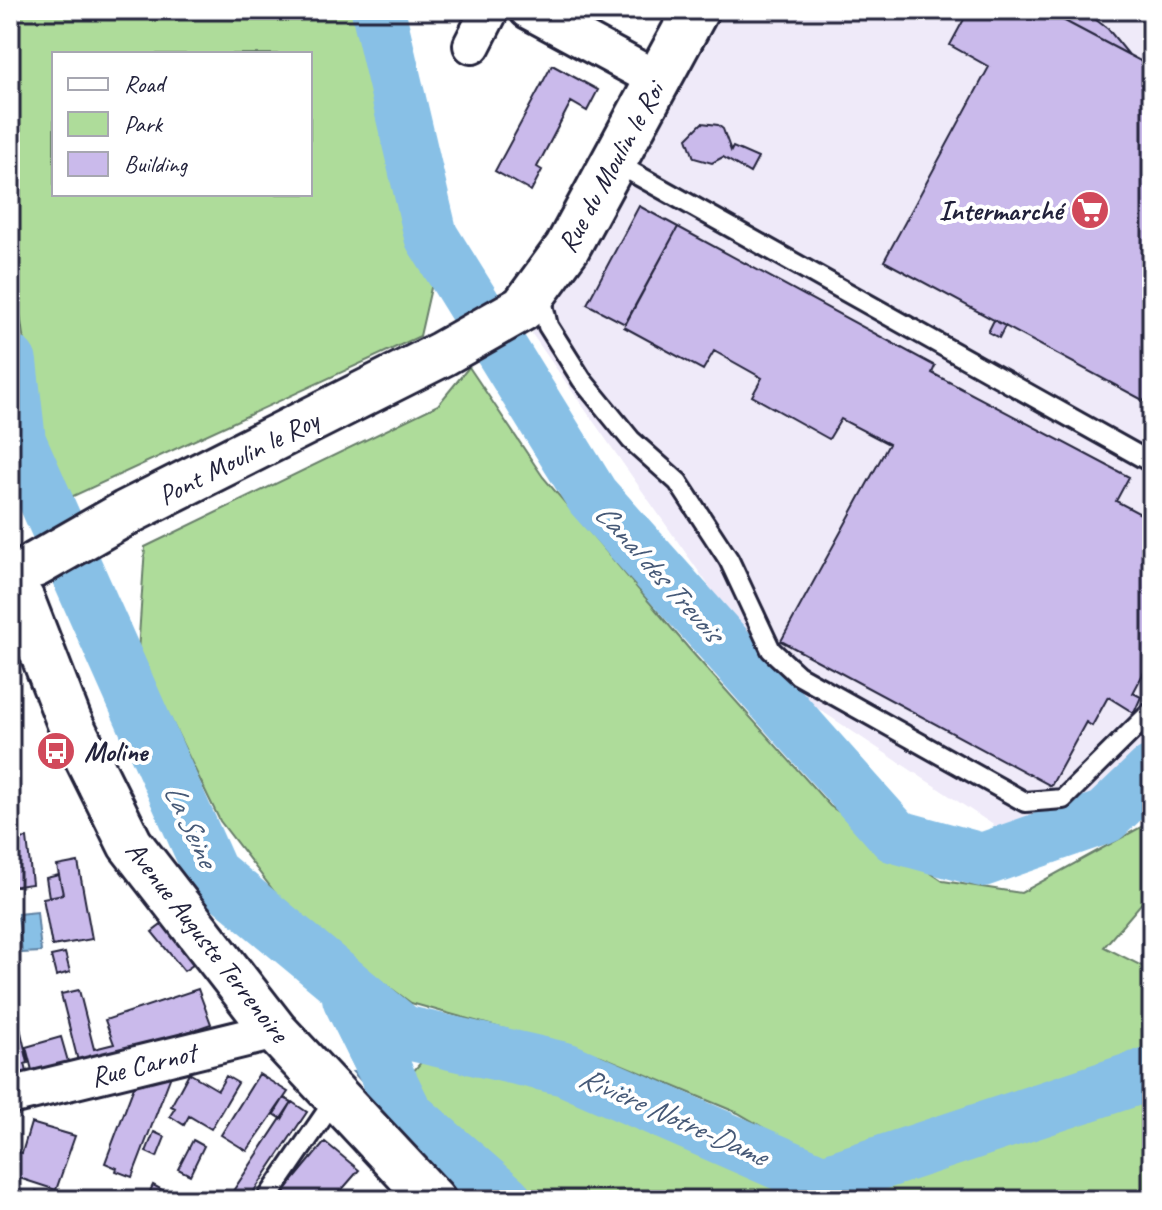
<svg xmlns="http://www.w3.org/2000/svg" width="1162" height="1210" viewBox="0 0 1162 1210" font-family="Caveat,sans-serif">
	<rect width="100%" height="100%" fill="#fff"/>
	<filter id="ink" filterUnits="userSpaceOnUse"><feTurbulence type="fractalNoise" baseFrequency=".0125" numOctaves="2"/><feDisplacementMap in="SourceGraphic" scale="16" xChannelSelector="R" yChannelSelector="G"/><feConvolveMatrix kernelMatrix="1 2 1 2 8 2 1 2 1" color-interpolation-filters="sRGB"/></filter>
	<g filter="url(#ink)">
		<path fill="#efeaf9" d="M 700,10 L 1152,10 L 1152,735 L 1108,797 L 1010,836 L 775,680 L 532,334 Z"/>
		<path fill="#aedc9a" stroke="#687f6a" stroke-width="2" fill-rule="evenodd" d="M 10,10 L 355,10 L 389,145 L 433,279 L 420,336 L 69,498 L 38,437 L 10,247 ZM 54,54 L 310,54 L 310,194 L 54,194 Z
			M 469,367 L 543,477 L 690,650 L 830,806 L 943,881 L 1021,893 L 1152,821 L 1152,891 L 1104,947 L 1152,971 L 1152,1056 L 898,1146 L 821,1161 L 738,1113 L 601,1056 L 411,1003 L 292,915 L 220,821 L 138,652 L 145,547 L 438,405 Z
			M 423,1060 L 471,1064 L 563,1091 L 772,1186 L 817,1197 L 884,1178 L 1152,1082 L 1152,1200 L 526,1200 L 413,1091 L 411,1074 Z"/>
		<path fill="#88c0e6" stroke="#5f81a2" stroke-width="2" d="M 37,912 L 41,952 L 22,953 L 18,914 Z
			M 353,1072 L 411,1074 L 413,1091 L 526,1200 L 480,1200 L 406,1130 Z"/>
		<g fill="none" stroke-linecap="round" stroke-linejoin="round">
			<path stroke="#4b617f" stroke-width="2" d="M 485,1200 L 482,1191 L 378,1087 L 379,1082 L 403,1082 L 408,1097 L 513,1200"/>
			<path stroke="#88c0e6" stroke-width="54" d="M 378,10 L 431,236 L 592,496 L 895,836 L 982,860 L 1105,817 L 1152,772
				M 10,362 L 19,441 L 211,873 L 403,1032 L 565,1069 L 823,1182 L 1152,1073
				M 349,998 L 407,1115 L 505,1200"/>
		</g>
		<path fill="#cabaeb" stroke="#22223b" stroke-width="2" d="M 969,10 L 1044,10 L 1152,67 L 1152,405 L 884,261 L 989,67 L 950,45 Z
			M 1044,10 L 1083,10 L 1108,29 L 1129,55 Z
			M 552,65 L 598,90 L 587,111 L 571,102 L 537,167 L 542,170 L 531,191 L 495,171 Z
			M 702,123 L 718,125 L 723,129 L 731,151 L 733,147 L 758,158 L 750,173 L 723,157 L 712,163 L 694,158 L 687,138 Z
			M 639,206 L 678,227 L 625,324 L 587,304 Z
			M 678,227 L 935,366 L 932,373 L 1129,477 L 1116,501 L 1152,520 L 1152,657 L 1133,693 L 1141,697 L 1134,713 L 1108,697 L 1092,726 L 1086,722 L 1051,786 L 781,641 L 889,444 L 841,419 L 829,439 L 752,396 L 762,378 L 714,351 L 703,370 L 624,327 Z
			M 994,320 L 1005,326 L 999,338 L 988,332 Z
			M 27,838 L 32,884 L 10,887 L 10,840 Z
			M 78,862 L 92,939 L 52,946 L 43,898 L 63,894 L 57,866 Z
			M 59,875 L 63,894 L 49,897 L 46,878 Z
			M 164,923 L 196,963 L 184,971 L 152,932 Z
			M 65,953 L 70,972 L 56,976 L 51,956 Z
			M 198,989 L 211,1024 L 80,1069 L 61,994 L 79,990 L 94,1049 L 114,1044 L 105,1020 Z
			M 16,1010 L 28,1063 L 25,1064 L 30,1083 L 10,1080 L 10,1011 Z
			M 61,1037 L 71,1072 L 35,1082 L 26,1047 Z
			M 172,1073 L 132,1177 L 116,1171 L 117,1168 L 105,1163 L 138,1076 Z
			M 189,1073 L 218,1090 L 226,1076 L 238,1083 L 211,1129 L 189,1116 L 184,1125 L 170,1116 L 175,1108 L 171,1106 Z
			M 259,1074 L 288,1092 L 247,1151 L 221,1135 Z
			M 284,1098 L 292,1102 L 282,1119 L 274,1114 Z
			M 292,1102 L 307,1112 L 248,1200 L 233,1191 Z
			M 31,1123 L 75,1136 L 56,1190 L 10,1175 L 13,1151 L 22,1153 Z
			M 154,1132 L 165,1137 L 157,1157 L 146,1152 Z
			M 193,1140 L 204,1146 L 190,1175 L 178,1169 Z
			M 325,1142 L 359,1170 L 333,1200 L 277,1200 Z
			M 153,1185 L 177,1198 L 176,1200 L 146,1200 Z
			M 36,1191 L 49,1196 L 48,1200 L 32,1200 Z"/>
		<g fill="none" stroke-linecap="round" stroke-linejoin="round">
			<g stroke="#22223b" stroke-width="24">
				<path id="service" d="M 614,162 L 1152,463
					M 540,291 L 548,326 L 582,380 L 631,440 L 678,482 L 729,560 L 771,650 L 798,675 L 1025,802 L 1063,799 L 1152,711
					M 266,1200 L 336,1098"/>
			</g>
			<g stroke="#22223b" stroke-width="42">
				<path id="minor" d="M 528,10 L 658,80
					M 472,45 L 490,10
					M 10,1096 L 275,1031"/>
			</g>
			<g stroke="#22223b" stroke-width="50">
				<path id="tertiary" d="M 35,565 L 126,513 L 442,354 L 523,308 L 567,248 L 696,10
					M 22,600 L 69,721 L 130,844 L 275,1031 L 433,1200"/>
			</g>
			<use href="#service" stroke="#fff" stroke-width="18"/>
			<use href="#minor" stroke="#fff" stroke-width="36"/>
			<use href="#tertiary" stroke="#fff" stroke-width="44"/>
		</g>
	</g>
	<defs>
		<g id="supermarket-disc" transform="scale(2)"><circle r="9.5" fill="#d1495b" stroke="#fff"/><path d="M-6-5.5h2.5l.6 2H6L4.5 2H-2.5L-4.4-4H-6ZM-1.5 3.2a1.3 1.3 0 1 0 .1 0ZM3 3.2a1.3 1.3 0 1 0 .1 0Z" fill="#fff"/></g>
		<g id="bus-disc" transform="scale(2)"><circle r="9.5" fill="#d1495b" stroke="#fff"/><path d="M-5-6H5V4H4V6H2V4H-2V6H-4V4H-5ZM-3.5-4V0h7V-4ZM-3.5 1.2v1.5H-2V1.2ZM2 1.2v1.5H3.5V1.2Z" fill="#fff"/></g>
	</defs>
	<g fill-rule="evenodd">
		<use href="#supermarket-disc" x="1090" y="210"/>
		<use href="#bus-disc" x="56" y="751"/>
	</g>
	<g text-anchor="middle" stroke-width="8" stroke-linejoin="round" paint-order="stroke">
		<g font-size="28" fill="#22223b" stroke="#fff">
			<text transform="translate(610 167) rotate(-61)" y="10">Rue du Moulin le Roi</text>
			<text transform="translate(238 457) rotate(-27)" y="10">Pont Moulin le Roy</text>
			<text transform="translate(208 941) rotate(52)" y="10">Avenue Auguste Terrenoire</text>
			<text transform="translate(143 1064) rotate(-14)" y="10">Rue Carnot</text>
		</g>
		<g font-size="28" font-weight="bold" fill="#22223b" stroke="#fff" text-anchor="end">
			<text x="1062" y="220">Intermarché</text>
			<text x="84" y="761" text-anchor="start">Moline</text>
		</g>
		<g font-size="30" font-style="italic" fill="#465977" stroke="#fff">
			<text transform="translate(659 572) rotate(48)" y="10">Canal des Trevois</text>
			<text transform="translate(191 825) rotate(65)" y="10">La Seine</text>
			<text transform="translate(673 1116) rotate(24)" y="10">Rivière Notre-Dame</text>
		</g>
	</g>
	<rect width="1162" height="1210" fill="none" stroke="#fff" stroke-width="40"/>
	<rect x="20" y="20" width="1122" height="1170" fill="none" stroke="#22223b" stroke-width="3" filter="url(#ink)"/>
	<rect x="52" y="52" width="260" height="144" fill="#ffffff" stroke="#a7a7b1" stroke-width="2"/>
	<rect x="68" y="78" width="40" height="12" fill="#ffffff" stroke="#a7a7b1" stroke-width="2"/>
	<text x="124" y="92" font-size="24" fill="#22223b">Road</text>
	<rect x="68" y="112" width="40" height="24" fill="#aedc9a" stroke="#a7a7b1" stroke-width="2"/>
	<text x="124" y="132" font-size="24" fill="#22223b">Park</text>
	<rect x="68" y="152" width="40" height="24" fill="#cabaeb" stroke="#a7a7b1" stroke-width="2"/>
	<text x="124" y="172" font-size="24" fill="#22223b">Building</text>
</svg>
